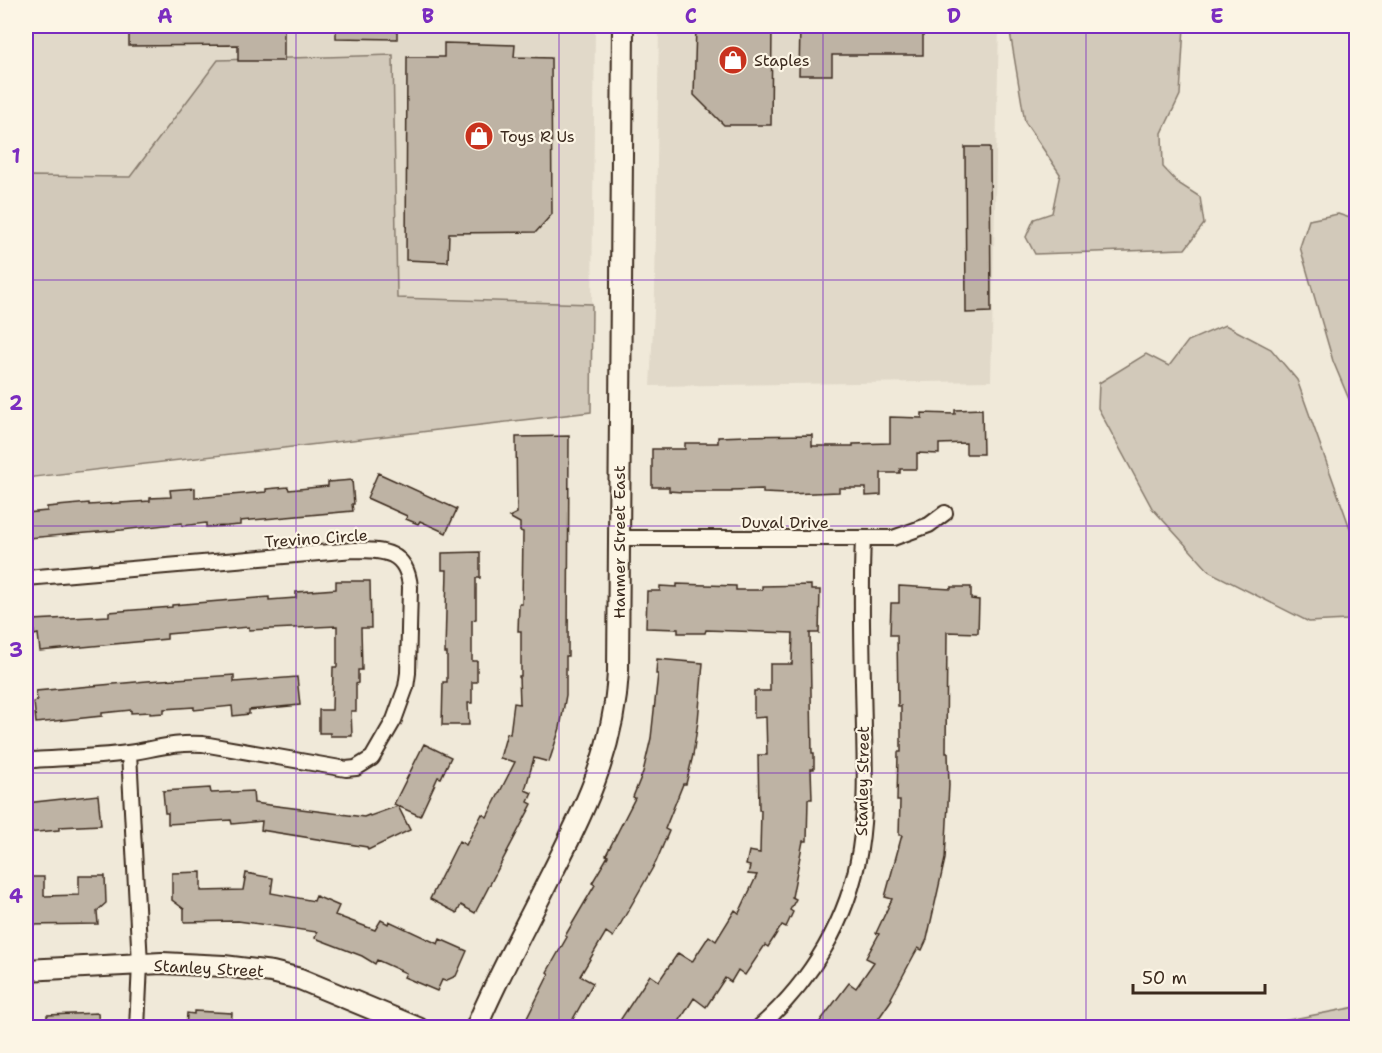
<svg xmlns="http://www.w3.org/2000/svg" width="1382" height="1053" viewBox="0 0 1382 1053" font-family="'Shantell Sans',sans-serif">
	<rect width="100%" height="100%" fill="#f0e9d9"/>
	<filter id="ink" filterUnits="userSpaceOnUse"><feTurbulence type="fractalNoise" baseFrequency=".0167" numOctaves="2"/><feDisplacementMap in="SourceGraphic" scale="12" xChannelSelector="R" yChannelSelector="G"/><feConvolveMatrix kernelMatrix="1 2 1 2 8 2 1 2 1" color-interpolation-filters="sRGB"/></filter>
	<g filter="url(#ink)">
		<path fill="#e1d9c9" d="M 26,26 L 595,26 L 592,304 L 397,299 L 393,55 L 219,60 L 130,177 L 26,183 Z
			M 659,26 L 999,26 L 991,381 L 650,386 L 655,292 Z"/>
		<path fill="#d2c9ba" stroke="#867a6c" stroke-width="1.5" d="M 1009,26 L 1184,26 L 1180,95 L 1162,133 L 1163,167 L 1178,183 L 1200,197 L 1204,224 L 1185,249 L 1035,254 L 1026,237 L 1034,219 L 1052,213 L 1060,174 L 1025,122 Z
			M 393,55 L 397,298 L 592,304 L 591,412 L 26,478 L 26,176 L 130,177 L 218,60 Z
			M 1338,214 L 1356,220 L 1356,416 L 1333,361 L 1300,247 L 1309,220 Z
			M 1225,325 L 1271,349 L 1297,380 L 1356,545 L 1356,612 L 1347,620 L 1309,622 L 1210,572 L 1152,508 L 1098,408 L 1099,383 L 1146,354 L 1169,366 L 1188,341 Z
			M 1356,1007 L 1356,1027 L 1245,1027 L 1252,1027 Z"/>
		<path fill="#beb3a4" stroke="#3b2a1e" stroke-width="1.5" d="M 129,26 L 284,26 L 284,61 L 238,61 L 238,45 L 129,46 Z
			M 336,26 L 397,26 L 397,39 L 336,38 Z
			M 696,26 L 772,26 L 771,125 L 724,125 L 694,95 Z
			M 800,26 L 923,26 L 923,55 L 832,55 L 832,75 L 799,75 Z
			M 444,43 L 515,45 L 514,57 L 551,58 L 552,214 L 536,232 L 449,233 L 448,262 L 406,260 L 407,57 L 444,57 Z
			M 965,147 L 990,147 L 991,312 L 966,313 Z
			M 982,409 L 983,454 L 966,454 L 966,443 L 939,444 L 939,454 L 917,453 L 917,469 L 900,469 L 900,473 L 881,473 L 881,495 L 866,496 L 866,488 L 839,488 L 839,492 L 787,494 L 763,493 L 763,489 L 732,490 L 732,492 L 682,492 L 669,491 L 669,487 L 652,487 L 652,449 L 685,449 L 685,443 L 718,443 L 718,437 L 746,436 L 812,435 L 812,446 L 853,446 L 853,444 L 890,443 L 890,417 L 922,418 L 922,413 L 955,414 L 955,410 Z
			M 569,436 L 568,656 L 566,656 L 566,695 L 560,728 L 549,762 L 534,758 L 525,790 L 532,793 L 528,802 L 532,804 L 475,913 L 461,905 L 457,913 L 430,899 L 459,841 L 466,845 L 482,814 L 487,817 L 515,762 L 500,758 L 507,733 L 510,734 L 514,703 L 520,704 L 519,676 L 521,676 L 521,631 L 518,631 L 519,604 L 522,604 L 523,532 L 520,531 L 520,523 L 509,517 L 517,513 L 516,437 Z
			M 378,473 L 457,509 L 446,533 L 420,521 L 418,524 L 406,519 L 407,516 L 367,498 Z
			M 352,480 L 354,504 L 352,504 L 353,511 L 240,521 L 240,525 L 227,526 L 206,527 L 206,523 L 182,526 L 182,523 L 122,530 L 28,538 L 26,513 L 47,511 L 47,507 L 89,503 L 89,505 L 150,501 L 150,498 L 171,497 L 170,490 L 195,488 L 195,498 L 266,492 L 266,489 L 288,487 L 289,490 L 328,486 L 328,482 Z
			M 480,552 L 480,578 L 476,578 L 476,619 L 472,620 L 472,661 L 477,661 L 477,682 L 472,682 L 472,703 L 468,703 L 469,725 L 442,725 L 443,682 L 447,682 L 447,653 L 445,653 L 447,570 L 442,570 L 442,553 Z
			M 336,581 L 370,581 L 371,628 L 361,628 L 362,670 L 358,670 L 358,683 L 356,684 L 356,711 L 351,711 L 352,736 L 330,736 L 330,733 L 319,733 L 319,710 L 332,710 L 333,667 L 337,667 L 337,626 L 249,630 L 249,627 L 167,634 L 167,639 L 40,651 L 38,634 L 34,635 L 33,620 L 109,616 L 109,612 L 172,607 L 172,605 L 269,597 L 269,600 L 296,598 L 296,592 L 336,589 Z
			M 677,584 L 736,586 L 736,590 L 762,590 L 762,586 L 811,585 L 811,590 L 820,590 L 819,633 L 810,633 L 812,753 L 814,753 L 814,769 L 811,769 L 812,799 L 808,799 L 807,841 L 803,841 L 792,897 L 796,899 L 790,910 L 793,912 L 786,927 L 782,925 L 768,947 L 765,945 L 745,975 L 738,970 L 731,982 L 725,978 L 706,1007 L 694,998 L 677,1025 L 673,1022 L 669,1028 L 615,1028 L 650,975 L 659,981 L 678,953 L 692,962 L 709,936 L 716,941 L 735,910 L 739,913 L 757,875 L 748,874 L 750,866 L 746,865 L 749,851 L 760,853 L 761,810 L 759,810 L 758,755 L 767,755 L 766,717 L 754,718 L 754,691 L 770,691 L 770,664 L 792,664 L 793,633 L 706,630 L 705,633 L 678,633 L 678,629 L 646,628 L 647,591 L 660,591 L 660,586 L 677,587 Z
			M 899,586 L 951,589 L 951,587 L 971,587 L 971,599 L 979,600 L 978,633 L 947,632 L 946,753 L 948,753 L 949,785 L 945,859 L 927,939 L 922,950 L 918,948 L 914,955 L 891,998 L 892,999 L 872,1028 L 815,1028 L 849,983 L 856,988 L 874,962 L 866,958 L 879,934 L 876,933 L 892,899 L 885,897 L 902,835 L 899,835 L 900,801 L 897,801 L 898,752 L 901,752 L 901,706 L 898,706 L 897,635 L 890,635 L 891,603 L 899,603 Z
			M 657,659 L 703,663 L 698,721 L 693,755 L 686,784 L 683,784 L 665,829 L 669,831 L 656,862 L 613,937 L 606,932 L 580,976 L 593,983 L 568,1028 L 522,1028 L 549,974 L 547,972 L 567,937 L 565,936 L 595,885 L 592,883 L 608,856 L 606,855 L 635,798 L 633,797 L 643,772 L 651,738 L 658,674 L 656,674 Z
			M 234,675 L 234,682 L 297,677 L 300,705 L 249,710 L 249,714 L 233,716 L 232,706 L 194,710 L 194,707 L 164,709 L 164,713 L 150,714 L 150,712 L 131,713 L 131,710 L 102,713 L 102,716 L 36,723 L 34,702 L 37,701 L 36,691 L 147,681 Z
			M 424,744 L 451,757 L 441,778 L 438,777 L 420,816 L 398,806 L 410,830 L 368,850 L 367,847 L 261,830 L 262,821 L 232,824 L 231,820 L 168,824 L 168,813 L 165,813 L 163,791 L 210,788 L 211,793 L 253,791 L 254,803 L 364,817 L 369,815 L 370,816 L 398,806 L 394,804 Z
			M 98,795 L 101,825 L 59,827 L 59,830 L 26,833 L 26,803 Z
			M 201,872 L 201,891 L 243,890 L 246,873 L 273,878 L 271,893 L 314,901 L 316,896 L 339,906 L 335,915 L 375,930 L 381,920 L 388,924 L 389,921 L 438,944 L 440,939 L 467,951 L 456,976 L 445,981 L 442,980 L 437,991 L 404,977 L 406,973 L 377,960 L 375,964 L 362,956 L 315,938 L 317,932 L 238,921 L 184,922 L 184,909 L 172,900 L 172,873 Z
			M 79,876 L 105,876 L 106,903 L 97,911 L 98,924 L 26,925 L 26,877 L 44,877 L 44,896 L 79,895 Z
			M 194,1011 L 232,1013 L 231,1028 L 186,1028 L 187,1013 L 194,1014 Z
			M 98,1013 L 99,1028 L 47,1028 L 47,1015 Z"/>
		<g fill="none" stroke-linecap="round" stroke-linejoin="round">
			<g stroke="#3b2a1e" stroke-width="18">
				<path id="street" d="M 618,538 L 893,538 L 929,525 L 945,513
					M 26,578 L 354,550 C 384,550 407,551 410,587 L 408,673 L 406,687 L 394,720 L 372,758 L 356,768 L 346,769 L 203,744 C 176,742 154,749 128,753 C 98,757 66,758 35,760 L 26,759
					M 129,753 L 140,964 L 137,1028
					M 758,1028 C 811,982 849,919 860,849 C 866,810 865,770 864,731 C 863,667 860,603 863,539"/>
			</g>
			<g stroke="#3b2a1e" stroke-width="24">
				<path id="secondary" d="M 26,970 L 162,963 L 224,966 L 272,972 L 300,979 L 418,1028
					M 476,1028 C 497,978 523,931 547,883 C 583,813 614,752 618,672 L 623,26"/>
			</g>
			<use href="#street" stroke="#fcf5e5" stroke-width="14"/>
			<use href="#secondary" stroke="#fcf5e5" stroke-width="20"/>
		</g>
	</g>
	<path fill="none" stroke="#7b2cbf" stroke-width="1.5" stroke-opacity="0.55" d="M 296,26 L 296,1028M 559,26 L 559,1028M 823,26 L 823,1028M 1086,26 L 1086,1028M 26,280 L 1356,280M 26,526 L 1356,526M 26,773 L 1356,773"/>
	<defs>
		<g id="shop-disc" transform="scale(1.5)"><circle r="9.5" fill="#c8321e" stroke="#fcf5e5"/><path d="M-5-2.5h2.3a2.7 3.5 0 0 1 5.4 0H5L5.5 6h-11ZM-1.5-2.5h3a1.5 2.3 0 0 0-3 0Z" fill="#fff"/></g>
	</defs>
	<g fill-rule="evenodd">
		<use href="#shop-disc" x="733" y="60"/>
		<use href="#shop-disc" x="479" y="136"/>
	</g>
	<g text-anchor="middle" stroke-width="4.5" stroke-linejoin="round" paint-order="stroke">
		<g font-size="16" fill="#3b2a1e" stroke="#fcf5e5" text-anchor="start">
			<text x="754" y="66">Staples</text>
			<text x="500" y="142">Toys R Us</text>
		</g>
		<g font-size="16" fill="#3b2a1e" stroke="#fcf5e5">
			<text x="785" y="528">Duval Drive</text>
			<text transform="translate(316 538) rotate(-4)" y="6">Trevino Circle</text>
			<text transform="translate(619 542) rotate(-90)" y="6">Hanmer Street East</text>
			<text transform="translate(862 781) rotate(-89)" y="6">Stanley Street</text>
			<text transform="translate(209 968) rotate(3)" y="6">Stanley Street</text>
		</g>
	</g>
	<rect width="1382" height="1053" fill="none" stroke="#fcf5e5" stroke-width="66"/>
	<path d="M1133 984v9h132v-9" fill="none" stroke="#3b2a1e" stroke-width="3"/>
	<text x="1142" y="984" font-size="18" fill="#3b2a1e" stroke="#fcf5e5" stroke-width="4.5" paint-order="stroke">50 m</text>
	<rect x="33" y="33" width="1316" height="987" fill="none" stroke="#7b2cbf" stroke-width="2"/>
	<g font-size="20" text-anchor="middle" font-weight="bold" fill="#7b2cbf">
		<text x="165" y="23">A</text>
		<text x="428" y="23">B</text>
		<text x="691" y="23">C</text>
		<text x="954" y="23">D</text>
		<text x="1217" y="23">E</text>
		<text x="16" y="163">1</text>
		<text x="16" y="410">2</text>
		<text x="16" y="657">3</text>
		<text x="16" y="903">4</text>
	</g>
</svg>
